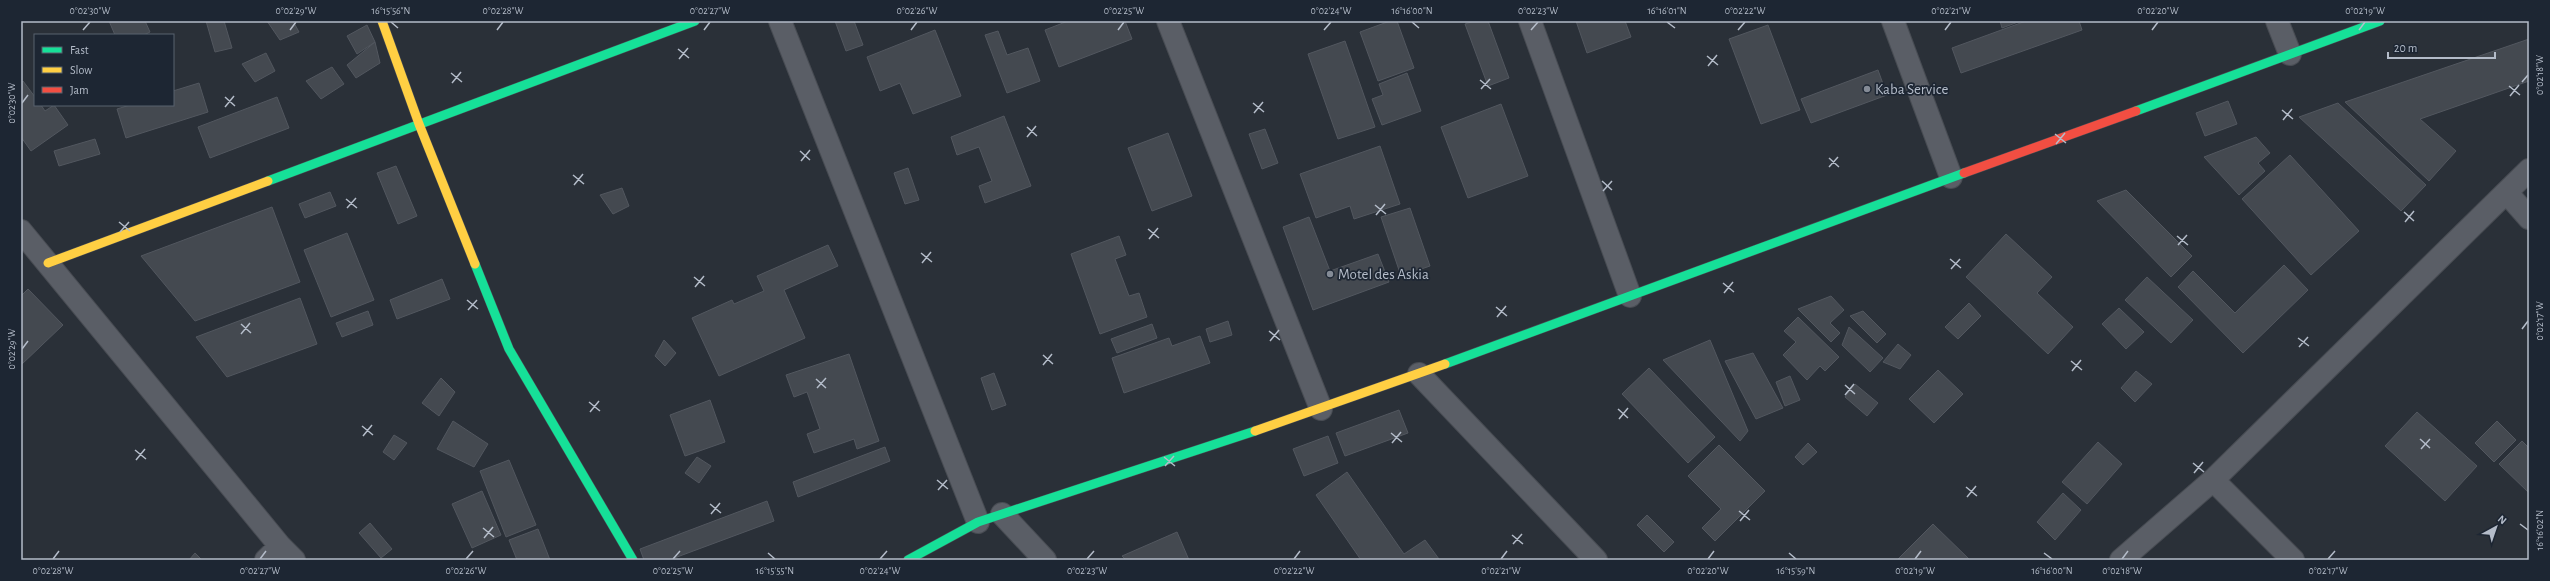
<svg xmlns="http://www.w3.org/2000/svg" width="2550" height="581" viewBox="0 0 2550 581" font-family="'Alegreya Sans',sans-serif">
	<rect width="100%" height="100%" fill="#2a3038"/>
	<path fill="#444950" stroke="#52575f" d="M 109,21 L 145,21 L 150,32 L 144,35 L 115,35 Z
		M 206,21 L 224,21 L 232,48 L 215,52 Z
		M 267,21 L 293,21 L 299,32 L 280,40 Z
		M 835,21 L 854,21 L 863,45 L 846,51 Z
		M 1068,21 L 1125,21 L 1132,39 L 1059,67 L 1045,30 Z
		M 1390,21 L 1397,21 L 1414,68 L 1378,81 L 1360,32 Z
		M 1475,21 L 1488,21 L 1509,78 L 1488,86 L 1465,24 Z
		M 1576,21 L 1625,21 L 1631,37 L 1587,53 Z
		M 2000,21 L 2021,21 L 2002,28 Z
		M 2026,21 L 2079,21 L 2082,30 L 1961,73 L 1952,48 Z
		M 367,25 L 375,42 L 357,54 L 347,36 Z
		M 1768,25 L 1800,110 L 1761,124 L 1729,39 Z
		M 935,30 L 961,96 L 913,114 L 900,83 L 880,91 L 867,57 Z
		M 998,31 L 1007,55 L 1028,48 L 1040,81 L 1007,93 L 985,35 Z
		M 2529,39 L 2529,81 L 2420,119 L 2456,151 L 2429,181 L 2345,102 Z
		M 1345,41 L 1375,127 L 1338,139 L 1308,54 Z
		M 375,42 L 380,63 L 356,78 L 347,65 Z
		M 266,53 L 275,71 L 255,82 L 242,64 Z
		M 332,67 L 344,84 L 321,99 L 306,81 Z
		M 1878,70 L 1887,95 L 1811,123 L 1801,99 Z
		M 1407,73 L 1421,111 L 1382,125 L 1372,99 L 1383,95 L 1379,84 Z
		M 23,81 L 35,97 L 35,105 L 41,105 L 45,111 L 54,105 L 68,125 L 31,151 L 21,137 L 21,83 Z
		M 199,83 L 208,112 L 126,138 L 117,109 L 130,105 L 173,105 L 173,91 Z
		M 277,97 L 289,128 L 210,158 L 198,127 Z
		M 2228,101 L 2237,124 L 2205,136 L 2196,113 Z
		M 2338,103 L 2426,185 L 2401,211 L 2299,117 Z
		M 1501,104 L 1528,176 L 1468,198 L 1441,127 Z
		M 1004,116 L 1031,186 L 985,203 L 979,186 L 992,181 L 979,147 L 957,155 L 951,137 Z
		M 1265,129 L 1278,163 L 1262,169 L 1249,134 Z
		M 1168,133 L 1192,196 L 1152,211 L 1128,148 Z
		M 2256,137 L 2270,153 L 2258,163 L 2265,171 L 2239,195 L 2204,157 Z
		M 95,139 L 100,154 L 59,166 L 54,151 Z
		M 1380,146 L 1400,204 L 1354,219 L 1350,206 L 1316,218 L 1300,174 Z
		M 2290,155 L 2359,231 L 2311,275 L 2242,199 Z
		M 396,166 L 417,216 L 398,224 L 377,173 Z
		M 908,168 L 919,200 L 905,204 L 894,173 Z
		M 622,188 L 629,206 L 613,214 L 600,195 Z
		M 2126,190 L 2192,256 L 2171,277 L 2097,201 Z
		M 330,192 L 336,206 L 305,218 L 299,204 Z
		M 272,207 L 300,282 L 195,321 L 141,256 Z
		M 1410,208 L 1430,266 L 1401,276 L 1381,217 Z
		M 1309,217 L 1330,271 L 1378,254 L 1389,282 L 1313,310 L 1283,227 Z
		M 347,233 L 374,300 L 331,317 L 304,250 Z
		M 2006,234 L 2052,277 L 2037,293 L 2073,327 L 2048,354 L 1966,277 Z
		M 1119,236 L 1126,255 L 1115,259 L 1129,296 L 1139,293 L 1147,317 L 1100,334 L 1071,254 Z
		M 828,245 L 838,266 L 784,290 L 805,338 L 719,376 L 692,318 L 732,300 L 734,304 L 764,291 L 757,276 Z
		M 2284,265 L 2308,290 L 2243,353 L 2178,287 L 2193,271 L 2235,313 Z
		M 2147,277 L 2193,320 L 2171,343 L 2125,300 Z
		M 442,279 L 450,299 L 397,319 L 390,300 Z
		M 28,289 L 63,325 L 21,365 L 21,296 Z
		M 1831,296 L 1844,310 L 1830,323 L 1840,333 L 1831,342 L 1798,309 Z
		M 300,298 L 317,344 L 227,377 L 196,337 Z
		M 1969,303 L 1981,316 L 1958,339 L 1945,327 Z
		M 2119,308 L 2144,332 L 2126,349 L 2102,324 Z
		M 368,311 L 373,325 L 342,337 L 336,323 Z
		M 1863,311 L 1886,334 L 1877,343 L 1850,316 Z
		M 1798,317 L 1839,357 L 1825,371 L 1820,366 L 1807,380 L 1783,355 L 1796,342 L 1784,331 Z
		M 1228,321 L 1232,335 L 1210,342 L 1206,329 Z
		M 1152,324 L 1157,338 L 1117,353 L 1111,339 Z
		M 1849,327 L 1883,358 L 1870,372 L 1842,345 Z
		M 1200,336 L 1210,363 L 1124,393 L 1112,358 L 1169,338 L 1172,346 Z
		M 664,340 L 676,353 L 665,366 L 655,356 Z
		M 1710,340 L 1748,431 L 1740,441 L 1663,360 Z
		M 1898,344 L 1911,355 L 1900,369 L 1883,362 Z
		M 1753,353 L 1783,408 L 1756,419 L 1725,361 Z
		M 849,354 L 879,441 L 857,449 L 854,439 L 814,453 L 807,434 L 820,429 L 807,392 L 794,397 L 786,375 Z
		M 1649,368 L 1715,437 L 1688,463 L 1622,394 Z
		M 1938,370 L 1963,394 L 1934,423 L 1909,399 Z
		M 2136,371 L 2152,384 L 2135,402 L 2121,388 Z
		M 994,373 L 1006,405 L 992,410 L 981,378 Z
		M 1790,376 L 1800,400 L 1785,406 L 1776,382 Z
		M 441,378 L 455,392 L 439,416 L 422,403 Z
		M 1855,384 L 1878,403 L 1867,416 L 1845,397 Z
		M 710,400 L 725,442 L 685,456 L 670,415 Z
		M 1399,410 L 1408,433 L 1345,456 L 1336,433 Z
		M 2417,412 L 2477,466 L 2445,501 L 2385,446 Z
		M 453,421 L 488,444 L 474,467 L 437,449 Z
		M 2497,421 L 2516,440 L 2494,462 L 2475,443 Z
		M 394,435 L 407,443 L 394,460 L 383,452 Z
		M 1328,436 L 1338,463 L 1304,476 L 1293,449 Z
		M 2522,441 L 2529,448 L 2528,492 L 2499,464 Z
		M 2098,442 L 2122,464 L 2087,504 L 2062,482 Z
		M 1808,443 L 1817,452 L 1803,465 L 1795,457 Z
		M 1719,445 L 1765,491 L 1715,541 L 1702,528 L 1721,509 L 1688,476 Z
		M 885,447 L 890,461 L 798,497 L 793,482 Z
		M 697,457 L 711,466 L 699,483 L 685,473 Z
		M 509,460 L 536,525 L 506,537 L 480,471 Z
		M 1347,472 L 1404,554 L 1425,540 L 1439,559 L 1361,560 L 1316,495 Z
		M 482,491 L 501,535 L 472,548 L 452,504 Z
		M 2063,493 L 2081,510 L 2055,540 L 2037,522 Z
		M 767,501 L 774,521 L 669,560 L 644,560 L 640,549 Z
		M 1647,515 L 1674,542 L 1664,552 L 1637,525 Z
		M 370,523 L 392,549 L 381,558 L 359,533 Z
		M 1933,524 L 1970,560 L 1897,560 Z
		M 538,529 L 550,560 L 517,560 L 509,540 Z
		M 1177,532 L 1189,560 L 1126,560 L 1122,556 Z
		M 195,553 L 202,560 L 189,560 Z"/>
	<g fill="none" stroke-linecap="round" stroke-linejoin="round">
		<g stroke="#484c53" stroke-width="24">
			<path id="street" d="M 780,21 L 978,522
				M 1168,21 L 1321,409
				M 1530,21 L 1630,296
				M 1893,21 L 1951,177
				M 2277,21 L 2290,54
				M 2507,193 L 2529,218
				M 21,231 L 280,546 L 294,560
				M 1419,374 L 1596,560
				M 2213,480 L 2293,560
				M 1002,514 L 1045,560
				M 266,560 L 280,546
				M 2121,560 L 2213,480 L 2529,170"/>
		</g>
		<g stroke="#484c53" stroke-width="10">
			<path id="fast" d="M 2136,111 L 2380,21
				M 268,181 L 695,21
				M 475,264 L 509,349 L 633,560
				M 1445,364 L 1964,173
				M 908,560 L 978,522 L 1255,431"/>
		</g>
		<g stroke="#484c53" stroke-width="10">
			<path id="slow" d="M 382,21 L 419,124 L 475,264
				M 48,263 L 268,181
				M 1255,431 L 1445,364"/>
		</g>
		<g stroke="#484c53" stroke-width="10">
			<path id="jam" d="M 1964,173 L 2136,111"/>
		</g>
		<use href="#street" stroke="#5a5e66" stroke-width="22"/>
		<use href="#fast" stroke="#16e098" stroke-width="9"/>
		<use href="#slow" stroke="#ffcf43" stroke-width="9"/>
		<use href="#jam" stroke="#f24e42" stroke-width="9"/>
	</g>
	<path fill="none" stroke="#b4bcc9" stroke-width="1.5" d="M 391,22 L 398,28M 1412,22 L 1419,28M 1667,22 L 1675,28M 83,30 L 90,22M 290,30 L 296,22M 497,30 L 503,22M 704,30 L 710,22M 911,30 L 917,22M 1118,30 L 1124,22M 1324,30 L 1331,22M 1531,30 L 1538,22M 1738,30 L 1745,22M 1945,30 L 1951,22M 2152,30 L 2158,22M 2359,30 L 2365,22M 678,49 L 689,58M 1707,56 L 1718,65M 679,59 L 688,48M 1708,66 L 1717,55M 451,73 L 462,82M 1480,80 L 1491,89M 2522,82 L 2528,75M 452,83 L 461,72M 2509,86 L 2520,95M 1481,89 L 1490,79M 2510,96 L 2519,85M 225,97 L 235,106M 22,103 L 28,95M 1253,103 L 1264,112M 225,107 L 234,96M 2282,110 L 2293,119M 1254,113 L 1263,102M 2283,120 L 2292,109M 1027,127 L 1037,136M 2055,134 L 2066,143M 1027,137 L 1036,126M 2056,144 L 2065,133M 800,151 L 810,160M 1829,158 L 1839,167M 801,161 L 810,150M 1829,167 L 1838,157M 573,175 L 584,184M 1602,181 L 1612,190M 574,185 L 583,174M 1603,191 L 1612,181M 346,199 L 357,208M 1375,205 L 1386,214M 347,208 L 356,198M 2404,212 L 2414,221M 1376,215 L 1385,204M 119,222 L 130,231M 2405,222 L 2414,211M 1148,229 L 1159,238M 120,232 L 129,222M 2177,236 L 2188,245M 1149,239 L 1158,228M 2178,245 L 2187,235M 921,253 L 932,262M 1950,259 L 1961,268M 922,263 L 931,252M 1951,269 L 1960,259M 694,277 L 705,286M 1723,283 L 1734,292M 695,287 L 704,276M 1724,293 L 1733,282M 467,300 L 478,309M 1496,307 L 1507,316M 468,310 L 477,300M 1497,317 L 1506,306M 241,324 L 251,333M 2522,329 L 2528,321M 1269,331 L 1280,340M 241,334 L 250,323M 2298,338 L 2309,346M 1270,341 L 1279,330M 2299,347 L 2308,337M 22,349 L 28,341M 1043,355 L 1053,364M 2071,361 L 2082,370M 1043,365 L 1052,354M 2072,371 L 2081,360M 816,379 L 826,388M 1845,385 L 1855,394M 817,388 L 826,378M 1845,395 L 1854,384M 589,402 L 600,411M 1618,409 L 1628,418M 590,412 L 599,401M 1619,419 L 1628,408M 362,426 L 373,435M 1391,433 L 1402,442M 363,436 L 372,425M 2420,439 L 2430,448M 1392,443 L 1401,432M 2421,449 L 2430,439M 135,450 L 146,459M 1164,457 L 1175,466M 136,460 L 145,449M 2193,463 L 2204,472M 1165,466 L 1174,456M 2194,473 L 2203,462M 937,480 L 948,489M 1966,487 L 1977,496M 938,490 L 947,480M 1967,497 L 1976,486M 710,504 L 721,513M 1739,511 L 1750,520M 711,514 L 720,503M 1740,521 L 1749,510M 2520,524 L 2528,530M 483,528 L 494,537M 1512,535 L 1523,544M 484,538 L 493,527M 1513,544 L 1522,534M 768,553 L 775,559M 1789,553 L 1796,559M 2044,553 L 2052,559M 53,559 L 59,551M 260,559 L 266,551M 466,559 L 473,551M 673,559 L 680,551M 880,559 L 887,551M 1087,559 L 1094,551M 1294,559 L 1300,551M 1501,559 L 1507,551M 1708,559 L 1714,551M 1915,559 L 1921,551M 2122,559 L 2128,551M 2328,559 L 2335,551"/>
	<g fill="#848b96" stroke="#1d2633" stroke-width="1.5">
		<circle cx="1867" cy="89" r="4"/>
		<circle cx="1330" cy="274" r="4"/>
	</g>
	<g text-anchor="middle" stroke-width="3.5" stroke-linejoin="round" paint-order="stroke">
		<g font-size="15" fill="#b4bcc9" stroke="#1d2633" text-anchor="start">
			<text x="1875" y="94">Kaba Service</text>
			<text x="1338" y="279">Motel des Askia</text>
		</g>
	</g>
	<rect width="2550" height="581" fill="none" stroke="#1d2633" stroke-width="44"/>
	<rect x="34" y="34" width="140" height="72" fill="#1d2633" stroke="#59626f"/>
	<rect x="42" y="47" width="20" height="6" fill="#16e098" stroke="#59626f"/>
	<text x="70" y="54" font-size="12" fill="#b4bcc9">Fast</text>
	<rect x="42" y="67" width="20" height="6" fill="#ffcf43" stroke="#59626f"/>
	<text x="70" y="74" font-size="12" fill="#b4bcc9">Slow</text>
	<rect x="42" y="87" width="20" height="6" fill="#f24e42" stroke="#59626f"/>
	<text x="70" y="94" font-size="12" fill="#b4bcc9">Jam</text>
	<g transform="translate(2496 527) rotate(40)" stroke="#1d2633" stroke-width="3" paint-order="stroke">
	<path d="M0-3L7 15L0 10L-7 15Z" fill="#b4bcc9"/>
	<text y="-6" font-size="11" font-weight="bold" text-anchor="middle" fill="#b4bcc9">N</text>
	</g>
	<path d="M2388 52v6h107v-6" fill="none" stroke="#b4bcc9" stroke-width="2"/>
	<text x="2394" y="52" font-size="12" fill="#b4bcc9" stroke="#1d2633" stroke-width="3" paint-order="stroke">20 m</text>
	<rect x="22" y="22" width="2506" height="537" fill="none" stroke="#b4bcc9" stroke-width="1.5"/>
	<g font-size="10" text-anchor="middle" fill="#b4bcc9">
		<text x="90" y="14">0°02'30"W</text>
		<text x="296" y="14">0°02'29"W</text>
		<text x="391" y="14">16°15'56"N</text>
		<text x="503" y="14">0°02'28"W</text>
		<text x="710" y="14">0°02'27"W</text>
		<text x="917" y="14">0°02'26"W</text>
		<text x="1124" y="14">0°02'25"W</text>
		<text x="1331" y="14">0°02'24"W</text>
		<text x="1412" y="14">16°16'00"N</text>
		<text x="1538" y="14">0°02'23"W</text>
		<text x="1667" y="14">16°16'01"N</text>
		<text x="1745" y="14">0°02'22"W</text>
		<text x="1951" y="14">0°02'21"W</text>
		<text x="2158" y="14">0°02'20"W</text>
		<text x="2365" y="14">0°02'19"W</text>
		<text transform="translate(2539 75) rotate(-90)" y="4">0°02'18"W</text>
		<text transform="translate(11 103) rotate(-90)" y="4">0°02'30"W</text>
		<text transform="translate(2539 321) rotate(-90)" y="4">0°02'17"W</text>
		<text transform="translate(11 349) rotate(-90)" y="4">0°02'29"W</text>
		<text transform="translate(2539 530) rotate(-90)" y="4">16°16'02"N</text>
		<text x="53" y="574">0°02'28"W</text>
		<text x="260" y="574">0°02'27"W</text>
		<text x="466" y="574">0°02'26"W</text>
		<text x="673" y="574">0°02'25"W</text>
		<text x="775" y="574">16°15'55"N</text>
		<text x="880" y="574">0°02'24"W</text>
		<text x="1087" y="574">0°02'23"W</text>
		<text x="1294" y="574">0°02'22"W</text>
		<text x="1501" y="574">0°02'21"W</text>
		<text x="1708" y="574">0°02'20"W</text>
		<text x="1796" y="574">16°15'59"N</text>
		<text x="1915" y="574">0°02'19"W</text>
		<text x="2052" y="574">16°16'00"N</text>
		<text x="2122" y="574">0°02'18"W</text>
		<text x="2328" y="574">0°02'17"W</text>
	</g>
</svg>
